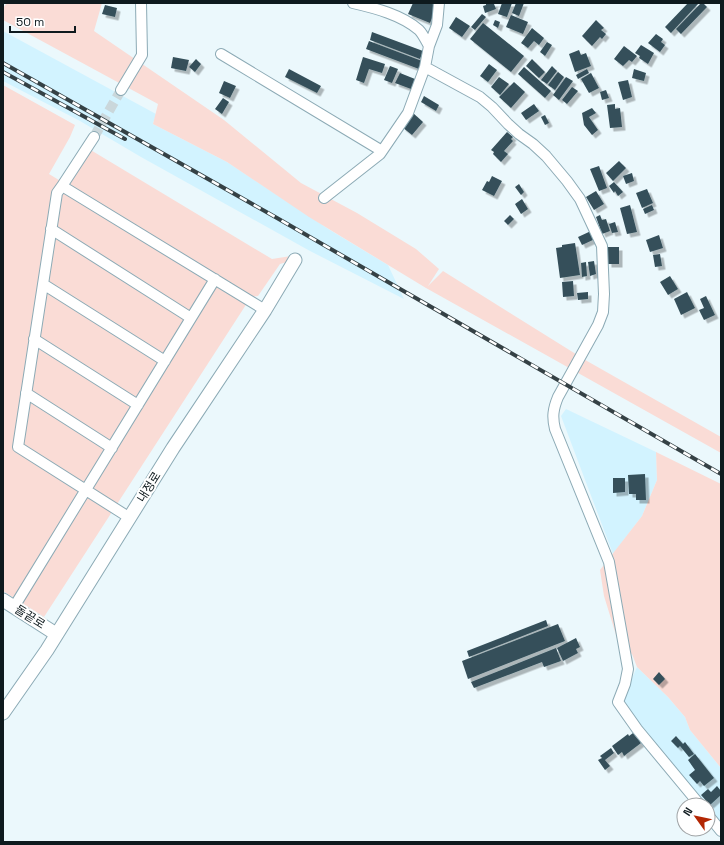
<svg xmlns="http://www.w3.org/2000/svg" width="724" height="845" viewBox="0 0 724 845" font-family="'Space Grotesk','Noto Sans KR',sans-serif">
	<defs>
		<filter id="shadow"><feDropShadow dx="3.5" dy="3.5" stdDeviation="0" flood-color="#0004"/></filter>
	</defs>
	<rect width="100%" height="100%" fill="#ebf8fc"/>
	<path fill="#d2f3ff" d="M 3,31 L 156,114 L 153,124 L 227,162 L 330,230 L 388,265 L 404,299 L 310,251 L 141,157 L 80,121 L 3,81 Z
		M 566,409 L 656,452 L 657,480 L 642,516 L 613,554 L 561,416 Z
		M 637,667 L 668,697 L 685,717 L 690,730 L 721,768 L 721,823 L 708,808 L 708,805 L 706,805 L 621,702 Z"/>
	<path fill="#fadcd6" d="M 7,3 L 102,3 L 94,31 L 224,120 L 301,183 L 357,213 L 416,249 L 439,269 L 428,286 L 443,271 L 587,361 L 721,437 L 721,453 L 426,288 L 309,217 L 227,162 L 153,124 L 158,104 L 3,20 L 3,8 Z
		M 3,85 L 75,125 L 70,137 L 49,174 L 72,188 L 69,182 L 89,149 L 272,259 L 291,256 L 287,262 L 280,264 L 258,296 L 251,297 L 44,617 L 3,591 Z
		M 656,452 L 721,484 L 721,768 L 690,730 L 685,717 L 668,697 L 637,667 L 632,654 L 620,648 L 604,596 L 600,570 L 642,516 L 657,480 Z"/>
	<path fill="#35505a" filter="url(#shadow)" d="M 413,3 L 430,3 L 437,6 L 430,23 L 408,14 Z
		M 486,3 L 498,3 L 494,4 L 496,9 L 485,13 L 483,6 L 486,5 Z
		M 502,3 L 512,3 L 507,17 L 498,14 Z
		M 516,3 L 524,3 L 519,16 L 512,13 Z
		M 688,3 L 699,3 L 671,33 L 665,27 Z
		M 701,3 L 703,3 L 707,7 L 681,34 L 676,29 Z
		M 105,5 L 117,8 L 115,17 L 102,14 Z
		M 482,14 L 486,17 L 475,30 L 471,27 Z
		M 511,15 L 528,22 L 523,34 L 506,27 Z
		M 456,17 L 470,26 L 462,37 L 449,28 Z
		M 495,20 L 500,22 L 498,28 L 493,25 Z
		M 596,20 L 604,28 L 601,30 L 606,34 L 602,39 L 600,37 L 592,46 L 582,36 Z
		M 483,23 L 524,56 L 511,72 L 470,39 Z
		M 532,28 L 544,38 L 539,45 L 534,41 L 528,48 L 521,43 Z
		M 372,32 L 423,51 L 420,59 L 370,40 Z
		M 656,34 L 663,39 L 661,42 L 665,45 L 660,52 L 648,43 Z
		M 369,41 L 422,61 L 419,69 L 366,49 Z
		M 547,42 L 552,45 L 545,56 L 540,52 Z
		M 641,45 L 654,53 L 648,64 L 639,58 L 640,56 L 635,53 Z
		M 624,46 L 637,56 L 632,62 L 629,60 L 623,66 L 614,59 Z
		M 579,50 L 581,55 L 586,53 L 591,66 L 575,72 L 569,54 Z
		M 173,57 L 189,60 L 186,71 L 171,68 Z
		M 363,57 L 385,64 L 382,73 L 369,69 L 364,83 L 356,80 Z
		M 196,59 L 201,64 L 195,72 L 189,67 Z
		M 532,59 L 545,72 L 539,78 L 526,66 Z
		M 489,64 L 497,70 L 488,82 L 480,76 Z
		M 390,66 L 398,69 L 392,83 L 384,80 Z
		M 552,66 L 557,71 L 547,84 L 541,80 Z
		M 524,67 L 551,91 L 545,98 L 518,74 Z
		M 289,69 L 321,86 L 317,93 L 285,77 Z
		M 587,69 L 589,73 L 578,79 L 576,75 Z
		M 634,69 L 646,73 L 644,81 L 632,78 Z
		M 558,72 L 564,77 L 555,90 L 548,85 Z
		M 400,73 L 415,79 L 411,89 L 395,83 Z
		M 591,73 L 599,88 L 589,93 L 581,79 Z
		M 499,77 L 509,84 L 500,95 L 491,87 Z
		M 566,77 L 573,81 L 559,100 L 553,95 Z
		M 628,80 L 632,97 L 623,100 L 618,82 Z
		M 224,81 L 236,86 L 230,98 L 219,93 Z
		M 514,82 L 525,92 L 511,108 L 499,97 Z
		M 572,87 L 578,91 L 567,104 L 562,100 Z
		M 606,90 L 609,98 L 602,100 L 600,92 Z
		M 424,96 L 439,105 L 436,111 L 421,102 Z
		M 223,98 L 229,102 L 222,114 L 215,109 Z
		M 534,104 L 539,111 L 526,120 L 521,113 Z
		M 615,104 L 615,109 L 620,108 L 622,127 L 610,128 L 607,105 Z
		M 592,108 L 596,113 L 589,117 L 598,130 L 592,135 L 584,125 L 582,113 Z
		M 413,113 L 423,122 L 412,135 L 402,127 Z
		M 545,115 L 549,123 L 545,125 L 541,117 Z
		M 507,132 L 513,137 L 511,139 L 513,141 L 504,151 L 508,154 L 501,162 L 493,154 L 494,152 L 491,150 Z
		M 619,161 L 626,168 L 613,181 L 606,173 Z
		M 599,166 L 607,188 L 599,191 L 590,169 Z
		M 632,173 L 634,181 L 626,184 L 623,176 Z
		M 492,176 L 502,181 L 494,196 L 482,190 L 487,181 L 489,182 Z
		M 614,182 L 623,192 L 618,196 L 615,191 L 614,193 L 609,186 Z
		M 519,184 L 524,192 L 521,195 L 515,187 Z
		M 647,189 L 653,203 L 642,208 L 636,193 Z
		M 596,191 L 604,204 L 594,210 L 586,197 Z
		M 522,199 L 528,209 L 521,214 L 515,204 Z
		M 630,205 L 637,232 L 627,234 L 620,208 Z
		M 652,205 L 654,210 L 645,214 L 643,209 Z
		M 510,215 L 514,219 L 508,225 L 504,221 Z
		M 600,215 L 602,220 L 606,219 L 610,231 L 602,234 L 596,217 Z
		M 615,222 L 618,232 L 612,233 L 609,224 Z
		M 591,231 L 595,239 L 582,245 L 578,237 Z
		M 659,235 L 663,248 L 650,252 L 646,240 Z
		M 575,243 L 580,275 L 560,278 L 556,248 L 562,247 L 562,245 Z
		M 607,247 L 619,247 L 619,264 L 608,264 Z
		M 660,254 L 662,266 L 655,267 L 653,255 Z
		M 594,261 L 596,274 L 590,276 L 588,262 Z
		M 586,262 L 587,276 L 582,277 L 581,263 Z
		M 670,276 L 678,289 L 668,295 L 660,282 Z
		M 573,281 L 574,296 L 563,297 L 562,282 Z
		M 588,292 L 588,299 L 578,300 L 577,293 Z
		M 687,292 L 695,308 L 681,315 L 674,299 Z
		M 706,296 L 715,315 L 704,320 L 699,310 L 704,308 L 700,299 Z
		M 645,474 L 646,500 L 636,500 L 636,494 L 629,494 L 628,475 Z
		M 613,478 L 625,478 L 625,492 L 613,493 Z
		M 546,620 L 548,626 L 469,657 L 467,651 Z
		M 558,624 L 565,641 L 468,679 L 462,661 Z
		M 576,638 L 580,647 L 576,649 L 578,653 L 563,661 L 557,648 Z
		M 556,648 L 561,661 L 544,667 L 542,662 L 474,688 L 471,682 Z
		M 659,672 L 665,679 L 659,685 L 653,679 Z
		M 633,733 L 641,743 L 624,756 L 622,752 L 618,755 L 612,746 L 628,734 L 629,736 Z
		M 676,736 L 683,744 L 685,742 L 694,754 L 689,757 L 680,746 L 678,748 L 671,741 Z
		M 611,748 L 614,753 L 605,760 L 610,766 L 605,770 L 598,760 L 602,758 L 600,756 Z
		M 695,754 L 714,778 L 704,786 L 700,781 L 697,784 L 689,775 L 695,770 L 688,760 Z
		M 717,786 L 721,791 L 721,795 L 710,805 L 701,795 L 708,789 L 711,792 Z"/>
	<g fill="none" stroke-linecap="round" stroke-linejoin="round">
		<path stroke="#cad7db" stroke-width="10" stroke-dasharray="10 5" stroke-linecap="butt" d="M 94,137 L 121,90"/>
		<g stroke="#8caab5" stroke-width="12">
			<path id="minor" d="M 353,3 C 375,8 402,15 419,30 C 423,34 426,41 429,46
				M 221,54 L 382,151
				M 425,67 L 480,97 L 492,107 L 508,124 L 519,134 L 533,144 L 546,156 L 567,181 L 580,199 L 602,246 L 604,294 L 603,312 L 598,325 L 558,397 C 553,409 552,417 555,429 L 609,562 L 628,669 L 625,684 L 618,702 L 637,729 L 700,805
				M 121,90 L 142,55 L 141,3
				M 62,186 L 94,137
				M 324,198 L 380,154 L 408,113 L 425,67 L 429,46 L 437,25 L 439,3
				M 51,229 L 191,318
				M 43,284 L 165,361
				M 34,339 L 138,405
				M 26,393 L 112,448
				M 130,518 L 18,447 L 57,193 L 62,186 L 265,310
				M 14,607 L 215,279
				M 708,815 L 721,831"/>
		</g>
		<g stroke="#8caab5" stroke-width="15">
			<path id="tertiary" d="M 3,600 L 56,634
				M 3,713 L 47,650 L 173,448 L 265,310 L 295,260"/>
		</g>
		<use href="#minor" stroke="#fff" stroke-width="10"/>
		<use href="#tertiary" stroke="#fff" stroke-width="13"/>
		<g stroke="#354145" stroke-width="4">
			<path id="rail" d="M 3,63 L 277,218 L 721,474
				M 3,72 L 125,139"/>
		</g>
		<use href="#rail" stroke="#fff" stroke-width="2.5" stroke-dasharray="8" stroke-linecap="butt"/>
	</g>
	<g text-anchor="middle" stroke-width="4" stroke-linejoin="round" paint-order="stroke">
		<g font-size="12" fill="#0e1a1e" stroke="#fff">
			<text transform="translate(149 487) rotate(-58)" y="4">내정로</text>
			<text transform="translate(30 617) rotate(32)" y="4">돌끝로</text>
		</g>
	</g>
	<rect width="724" height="845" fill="none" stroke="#0e1a1e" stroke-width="8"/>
	<g transform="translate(696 817) rotate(303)"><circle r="19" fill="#ffffff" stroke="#9fa3a5"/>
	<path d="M0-3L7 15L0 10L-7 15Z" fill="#b32704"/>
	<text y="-6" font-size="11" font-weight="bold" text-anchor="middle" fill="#0e1a1e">N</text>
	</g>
	<path d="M10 26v6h65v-6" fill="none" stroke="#0e1a1e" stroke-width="2"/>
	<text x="16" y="26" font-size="12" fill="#0e1a1e" stroke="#ffffff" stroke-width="3" paint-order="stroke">50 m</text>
</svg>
